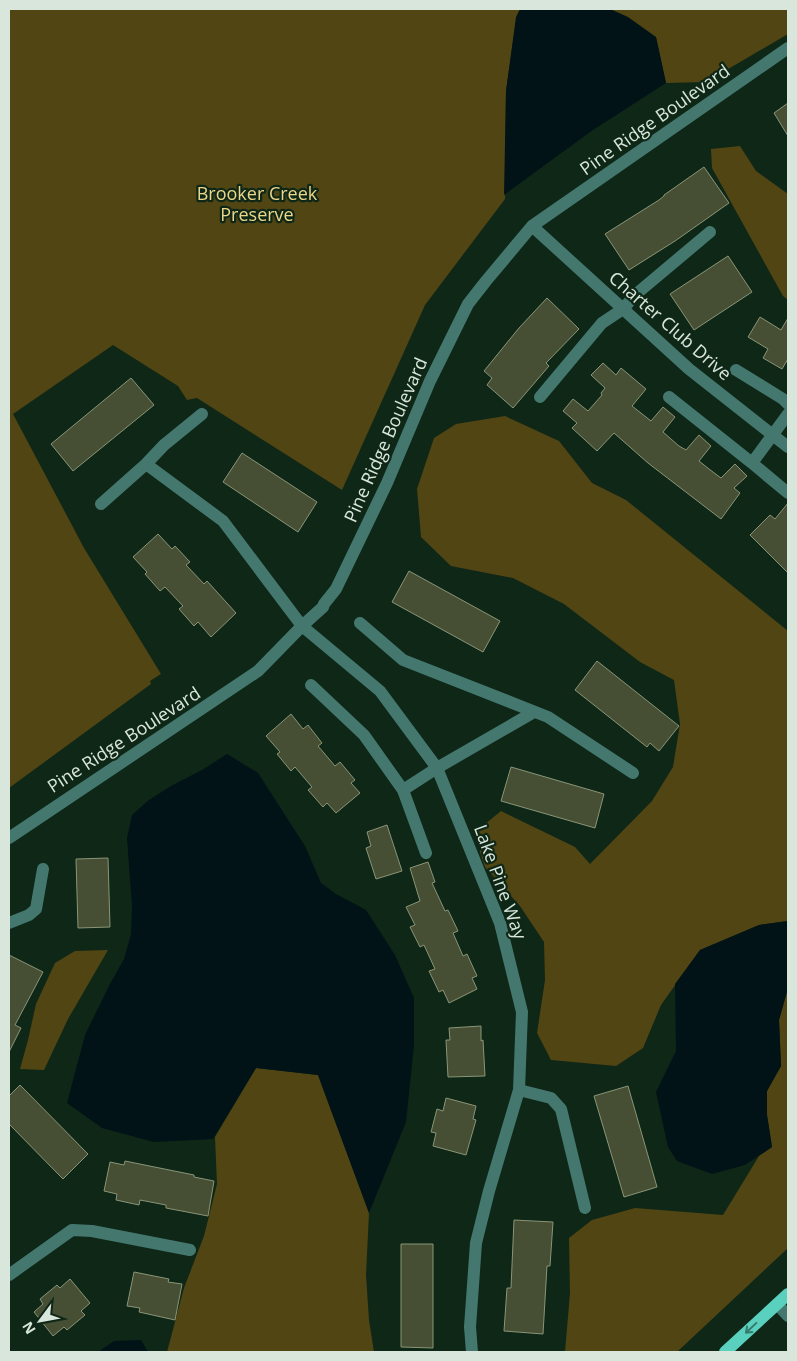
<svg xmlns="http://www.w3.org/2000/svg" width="797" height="1361" viewBox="0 0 797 1361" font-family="'Open Sans',sans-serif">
	<rect width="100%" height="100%" fill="#0f2717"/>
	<path fill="#524514" d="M 9,9 L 545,9 L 514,35 L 506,91 L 505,199 L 425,305 L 342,490 L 197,398 L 187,400 L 178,386 L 113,345 L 13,414 L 84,548 L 161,674 L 150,681 L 151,684 L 9,788 Z
		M 593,9 L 788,9 L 788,34 L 706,82 L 666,83 L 656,37 Z
		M 740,146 L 756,171 L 788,194 L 788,300 L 783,296 L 712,168 L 711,149 Z
		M 505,416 L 559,441 L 592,483 L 626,500 L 788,631 L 788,921 L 759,925 L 700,950 L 661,1005 L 643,1048 L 616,1066 L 551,1060 L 537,1033 L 545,980 L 544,942 L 520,906 L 485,867 L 480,852 L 479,829 L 501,811 L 575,847 L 590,864 L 652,801 L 673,767 L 680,724 L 674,680 L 640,662 L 564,604 L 513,578 L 451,566 L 421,537 L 417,489 L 434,438 L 456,424 Z
		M 108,950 L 68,1019 L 44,1070 L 20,1069 L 28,1040 L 36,1004 L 55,963 L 75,951 Z
		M 788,988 L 788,1248 L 677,1352 L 565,1352 L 570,1293 L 569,1238 L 592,1220 L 635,1208 L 723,1215 L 759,1156 L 772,1147 L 767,1115 L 767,1091 L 781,1066 L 779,1020 Z
		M 256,1068 L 318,1075 L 369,1213 L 366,1275 L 369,1320 L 374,1352 L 167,1352 L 184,1288 L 204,1236 L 217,1184 L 215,1137 Z"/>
	<path fill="#011317" d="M 520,9 L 610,9 L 628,17 L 656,37 L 666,83 L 590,132 L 504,195 L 506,91 L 516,17 Z
		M 227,754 L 258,773 L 305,846 L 321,883 L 336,894 L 366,910 L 395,955 L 414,998 L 414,1045 L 406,1122 L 369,1213 L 318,1075 L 256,1068 L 213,1139 L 154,1142 L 102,1128 L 67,1103 L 85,1035 L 110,984 L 124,959 L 131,934 L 132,906 L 127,838 L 132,815 L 149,800 L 171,786 L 202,770 Z
		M 788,921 L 788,988 L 779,1020 L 781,1066 L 767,1091 L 767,1115 L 772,1147 L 745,1165 L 712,1174 L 677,1161 L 668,1147 L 656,1092 L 676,1051 L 675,984 L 700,950 L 759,925 Z
		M 141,1340 L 148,1352 L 98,1352 L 114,1341 Z"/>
	<path fill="#464f34" stroke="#8a9577" d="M 788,103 L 788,136 L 774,113 Z
		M 704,167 L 729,203 L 675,241 L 629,270 L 605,234 L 659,200 L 664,196 L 664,195 Z
		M 728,256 L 752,292 L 694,330 L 670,294 Z
		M 547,298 L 579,329 L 546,363 L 549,366 L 513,408 L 487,385 L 492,378 L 484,371 L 519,328 Z
		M 760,317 L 781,330 L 788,318 L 788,359 L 782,369 L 763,358 L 768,349 L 748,337 Z
		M 603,363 L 616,375 L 621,368 L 646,389 L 632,406 L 651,421 L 663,407 L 675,417 L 663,432 L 679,446 L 686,450 L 699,435 L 711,446 L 699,461 L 709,469 L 721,478 L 735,464 L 747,476 L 734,488 L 740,493 L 721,519 L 648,463 L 614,433 L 597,451 L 572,428 L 577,423 L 563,411 L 573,399 L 588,411 L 602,395 L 601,393 L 605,388 L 591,375 Z
		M 131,378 L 154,405 L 73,471 L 51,444 Z
		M 242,453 L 317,502 L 298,532 L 223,482 Z
		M 788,503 L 788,573 L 750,535 L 770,515 L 775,519 Z
		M 158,534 L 172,549 L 175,546 L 190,562 L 186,565 L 204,584 L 207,581 L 236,613 L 211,637 L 198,622 L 194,626 L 179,609 L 183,606 L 165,587 L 160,591 L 145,574 L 147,572 L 133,557 Z
		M 409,571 L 500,621 L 483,652 L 392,602 Z
		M 597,661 L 679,726 L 659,751 L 650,743 L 647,747 L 575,690 Z
		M 291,714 L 303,729 L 308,725 L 322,743 L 318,746 L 335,766 L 340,762 L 355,780 L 351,783 L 360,793 L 336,813 L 327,803 L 323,807 L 308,790 L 312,787 L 295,767 L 291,771 L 277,754 L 280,752 L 266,736 Z
		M 511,767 L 604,794 L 595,828 L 501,801 Z
		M 387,825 L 402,871 L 376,879 L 366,848 L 371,846 L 367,832 Z
		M 108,858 L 110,927 L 78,928 L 76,859 Z
		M 428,862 L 435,882 L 432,883 L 445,911 L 448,910 L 458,931 L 453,933 L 463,956 L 467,954 L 477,976 L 472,978 L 477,989 L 449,1003 L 443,990 L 439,992 L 429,971 L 435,969 L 424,945 L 420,947 L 410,927 L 415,925 L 406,907 L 420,901 L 410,868 Z
		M 9,955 L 43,972 L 15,1025 L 21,1028 L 9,1052 Z
		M 481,1026 L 481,1041 L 483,1040 L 485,1076 L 448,1077 L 446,1040 L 450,1040 L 449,1028 Z
		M 20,1085 L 88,1154 L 63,1179 L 9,1124 L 9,1096 Z
		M 628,1086 L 657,1187 L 624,1197 L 594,1096 Z
		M 446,1098 L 476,1106 L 473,1119 L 476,1120 L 466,1155 L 433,1146 L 436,1133 L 431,1132 L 437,1109 L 443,1111 Z
		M 125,1161 L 194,1175 L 194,1177 L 214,1181 L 208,1216 L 166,1208 L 166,1205 L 140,1200 L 139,1205 L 116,1200 L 117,1194 L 104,1191 L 110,1162 L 124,1165 Z
		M 514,1220 L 553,1222 L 550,1266 L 547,1266 L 543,1334 L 504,1331 L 507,1288 L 511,1288 Z
		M 401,1244 L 433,1244 L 433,1348 L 401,1347 Z
		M 134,1272 L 169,1279 L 168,1282 L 182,1284 L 175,1320 L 139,1312 L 140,1308 L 127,1306 Z
		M 70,1279 L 90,1303 L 81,1311 L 85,1315 L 67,1330 L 64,1327 L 53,1336 L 34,1312 L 43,1304 L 40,1299 L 57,1285 L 60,1288 Z"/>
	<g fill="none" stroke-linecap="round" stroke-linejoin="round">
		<path stroke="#44786f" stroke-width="12" d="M 532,226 L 689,369 L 788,447
			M 736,370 L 783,399 L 788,404
			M 540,397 L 602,323 L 623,309 L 635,295 L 710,232
			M 669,397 L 752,463 L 788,414
			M 752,463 L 788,493
			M 146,464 L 164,445 L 202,414
			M 101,504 L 146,464 L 223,521 L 302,626 L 380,691 L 437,768 L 500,923 L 522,1012 L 519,1090 L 489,1191 L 476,1243 L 470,1327 L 472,1352
			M 360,623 L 403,660 L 548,717 L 633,773
			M 311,685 L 364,735 L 403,790 L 437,768 L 534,712
			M 403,790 L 426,853
			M 9,838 L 258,671 L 302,626 L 323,607 L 324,604 L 336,589 L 387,483 L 430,381 L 468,304 L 486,281 L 532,226 L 788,48
			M 9,923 L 29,915 L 36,909 L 43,869
			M 519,1090 L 551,1098 L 561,1109 L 585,1208
			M 9,1275 L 72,1230 L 92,1231 L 190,1250
			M 777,1304 L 788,1316"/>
		<path stroke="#5ad1bf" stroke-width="12" d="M 725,1352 L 788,1294"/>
	</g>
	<defs><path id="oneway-shaft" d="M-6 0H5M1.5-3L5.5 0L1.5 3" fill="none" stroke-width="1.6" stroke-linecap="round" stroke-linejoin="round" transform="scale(1.25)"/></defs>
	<use stroke="#347c6b" href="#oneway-shaft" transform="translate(751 1328) rotate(137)"/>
	<g text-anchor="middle" stroke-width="4.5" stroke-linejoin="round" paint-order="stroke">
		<g font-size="18" fill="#d8e6db" stroke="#0f2717">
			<text transform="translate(655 120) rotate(-35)" y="6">Pine Ridge Boulevard</text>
			<text transform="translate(670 326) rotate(41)" y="6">Charter Club Drive</text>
			<text transform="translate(386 440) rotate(-66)" y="6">Pine Ridge Boulevard</text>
			<text transform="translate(124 740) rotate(-33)" y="6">Pine Ridge Boulevard</text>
			<text transform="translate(500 882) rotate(70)" y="6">Lake Pine Way</text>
		</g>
		<g font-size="18" fill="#ecd689" stroke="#0f2717">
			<text x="257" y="200">Brooker Creek<tspan x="257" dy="21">Preserve</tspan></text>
		</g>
	</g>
	<rect width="797" height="1361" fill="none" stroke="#d8e6db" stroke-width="20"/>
	<g transform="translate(40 1321) rotate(238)" stroke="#0f2717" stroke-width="4" paint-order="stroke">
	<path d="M0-4L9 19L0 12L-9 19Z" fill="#d8e6db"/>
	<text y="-8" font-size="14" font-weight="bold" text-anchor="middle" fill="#d8e6db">N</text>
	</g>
</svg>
